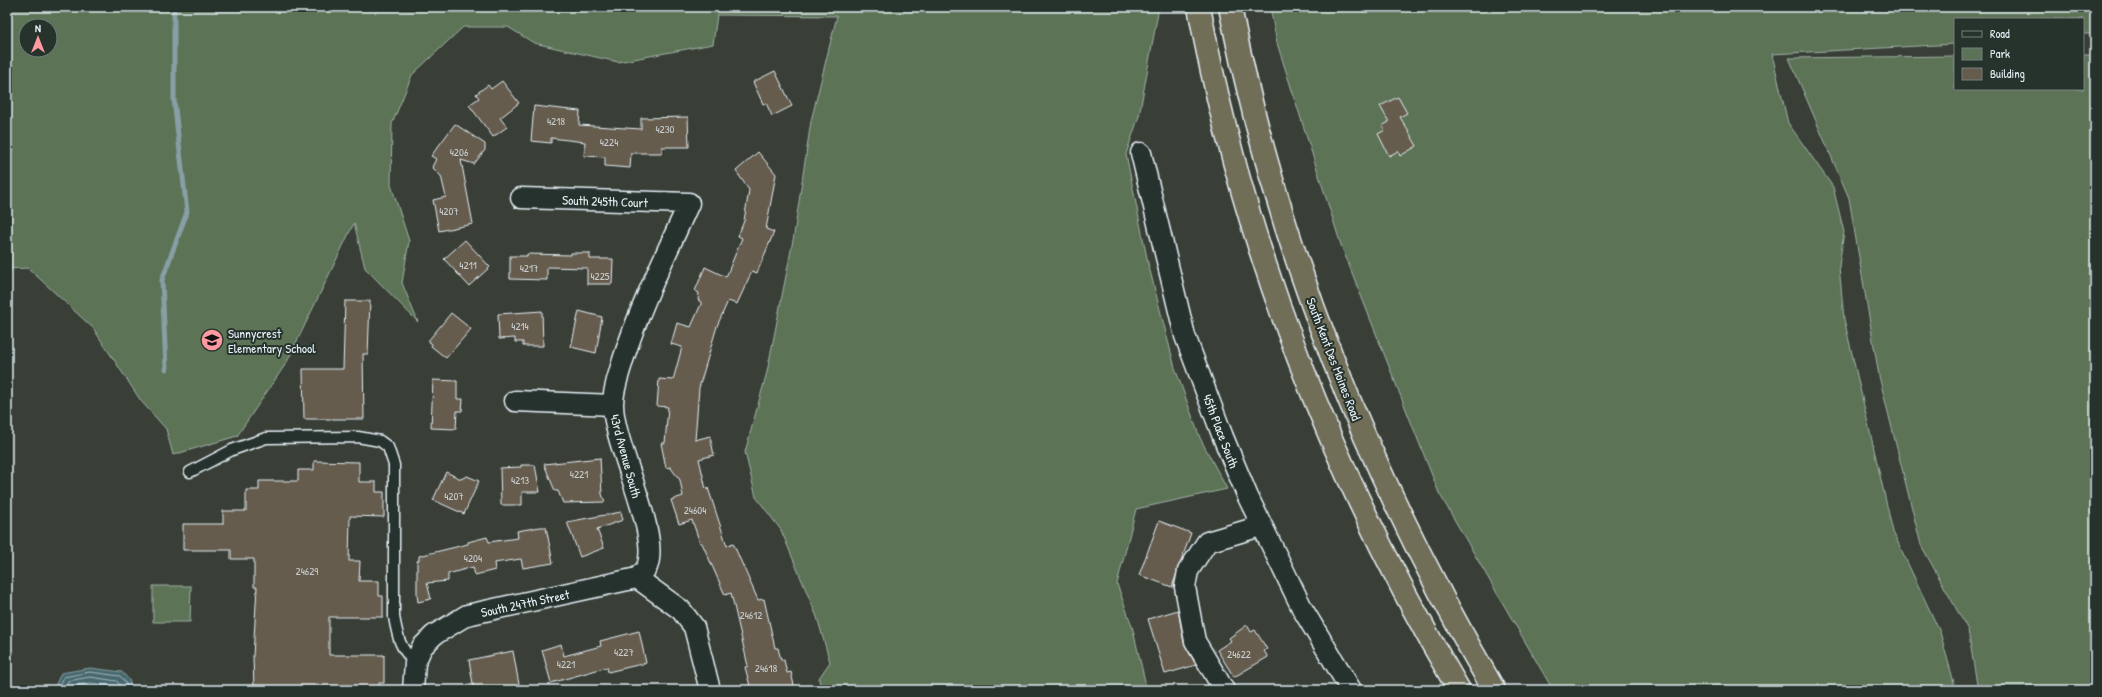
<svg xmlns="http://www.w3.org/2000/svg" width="2102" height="697" viewBox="0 0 2102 697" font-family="'Patrick Hand',sans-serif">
	<rect width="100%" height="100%" fill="#393f37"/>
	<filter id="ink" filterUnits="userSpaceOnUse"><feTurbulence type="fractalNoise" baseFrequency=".025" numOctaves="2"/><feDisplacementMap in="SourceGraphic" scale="8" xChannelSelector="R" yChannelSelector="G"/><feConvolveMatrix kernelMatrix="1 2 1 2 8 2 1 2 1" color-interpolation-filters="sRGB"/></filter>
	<g filter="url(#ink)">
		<path fill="#5b7357" stroke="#a2b2a8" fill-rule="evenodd" d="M 7,7 L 1159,7 L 1139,116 L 1126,154 L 1148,263 L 1175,368 L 1200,438 L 1227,489 L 1136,509 L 1117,584 L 1132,626 L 1147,690 L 821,690 L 819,678 L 830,662 L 817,617 L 781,530 L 756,497 L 745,452 L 767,372 L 794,235 L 811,121 L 837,16 L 717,15 L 713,44 L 618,62 L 534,43 L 508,27 L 463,27 L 412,75 L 392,124 L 391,185 L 409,241 L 402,283 L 418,322 L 365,268 L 354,223 L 287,362 L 237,436 L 173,455 L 166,429 L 141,401 L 93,328 L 28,268 L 7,269 ZM 26,26 L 50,26 L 50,50 L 26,50 Z
			M 1270,7 L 2095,7 L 2095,34 L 2083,34 L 2083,19 L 1955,19 L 1955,44 L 1772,54 L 1788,123 L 1833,187 L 1844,232 L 1839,266 L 1844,319 L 1893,532 L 1940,632 L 1956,690 L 1553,690 L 1439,493 L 1341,245 L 1277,43 Z
			M 2083,55 L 2095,55 L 2095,690 L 1978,690 L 1968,630 L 1921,545 L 1879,376 L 1849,198 L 1789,58 L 1955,56 L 1955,89 L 2083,89 Z
			M 153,586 L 191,586 L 190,622 L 153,622 Z"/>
		<path fill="#46686d" stroke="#879fa5" d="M 90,668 L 122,672 L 129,680 L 132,690 L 55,690 L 56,684 L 61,673 Z"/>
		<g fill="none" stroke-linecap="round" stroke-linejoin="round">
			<path stroke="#a7bac0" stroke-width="1" d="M 59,690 L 60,685 L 64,677 L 90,672 L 120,676 L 125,682 L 128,690
				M 64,690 L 68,681 L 90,677 L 117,681 L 123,690
				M 70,690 L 72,686 L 90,683 L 114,686 L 116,690"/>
			<path stroke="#879fa5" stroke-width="5" d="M 166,369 L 162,280 L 187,212 L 174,100 L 174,7"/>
		</g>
		<path fill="#655c4e" stroke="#e8f1f8" d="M 775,71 L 792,106 L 772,116 L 766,103 L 763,104 L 753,82 Z
			M 502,81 L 519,103 L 500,118 L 507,127 L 493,137 L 469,105 L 479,98 L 476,94 L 488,85 L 491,89 Z
			M 1398,97 L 1407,113 L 1400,117 L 1417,146 L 1400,156 L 1398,151 L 1389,156 L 1378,134 L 1385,130 L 1382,126 L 1389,122 L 1380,106 Z
			M 534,106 L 580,111 L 579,125 L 641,129 L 641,118 L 688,117 L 689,147 L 662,147 L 662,153 L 631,153 L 630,168 L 605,166 L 605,157 L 584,156 L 585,142 L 551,138 L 551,143 L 531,141 Z
			M 455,124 L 485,144 L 485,150 L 474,164 L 461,160 L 473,224 L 439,231 L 433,200 L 446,197 L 441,176 L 432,167 L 436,159 L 431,156 Z
			M 758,152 L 776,174 L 766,229 L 774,232 L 757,273 L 752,271 L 737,304 L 728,301 L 717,326 L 699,388 L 695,440 L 710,436 L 714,455 L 699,459 L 706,489 L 708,488 L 727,546 L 733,543 L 758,600 L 764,599 L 775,648 L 778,648 L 781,660 L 784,660 L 787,673 L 791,672 L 795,690 L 751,690 L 745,667 L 748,666 L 731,593 L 725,595 L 702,543 L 700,543 L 692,520 L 679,524 L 671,500 L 683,496 L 680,480 L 670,467 L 666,468 L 661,443 L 665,443 L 668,407 L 657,406 L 659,379 L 673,380 L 682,347 L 671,344 L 677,323 L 691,327 L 701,304 L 701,302 L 698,300 L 699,293 L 695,291 L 705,267 L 726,277 L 742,238 L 738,236 L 744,221 L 749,190 L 736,171 Z
			M 465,240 L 490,267 L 469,286 L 444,259 Z
			M 571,253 L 590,253 L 590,259 L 613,259 L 612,284 L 587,284 L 587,268 L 547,267 L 547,280 L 510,279 L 510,256 L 527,256 L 527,254 L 571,255 Z
			M 345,301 L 370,301 L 368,354 L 363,354 L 364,419 L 304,419 L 303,369 L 343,369 Z
			M 542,311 L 543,346 L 523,346 L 523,342 L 515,342 L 515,338 L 499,339 L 498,314 Z
			M 579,311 L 602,317 L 596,353 L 571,347 Z
			M 451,313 L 471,329 L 446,358 L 431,346 L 432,344 L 428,341 Z
			M 433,380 L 457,381 L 457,399 L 463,399 L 462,411 L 457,411 L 456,429 L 431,428 Z
			M 600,458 L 602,494 L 605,502 L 563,503 L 558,491 L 555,491 L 544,464 Z
			M 314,461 L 359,462 L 359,482 L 376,482 L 376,492 L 384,492 L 384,517 L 350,516 L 349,561 L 360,561 L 359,581 L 379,581 L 379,596 L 383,596 L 383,617 L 329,617 L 329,655 L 384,655 L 384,683 L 379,683 L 379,690 L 254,690 L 253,656 L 257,587 L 254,587 L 254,559 L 231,559 L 231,550 L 183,550 L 183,524 L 223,524 L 223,511 L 246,511 L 246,490 L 259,490 L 259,481 L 298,481 L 298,470 L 314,470 Z
			M 521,465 L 535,465 L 540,492 L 522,492 L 522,505 L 501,505 L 500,468 L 521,467 Z
			M 446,472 L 461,479 L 467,476 L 479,481 L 464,514 L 433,500 Z
			M 621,512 L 623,520 L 597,529 L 604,548 L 580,557 L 567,522 Z
			M 1159,521 L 1191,533 L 1172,587 L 1139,575 Z
			M 540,527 L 546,527 L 553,563 L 523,568 L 521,559 L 494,563 L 495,570 L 475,575 L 473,567 L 448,574 L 448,581 L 427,583 L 431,599 L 418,602 L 417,595 L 417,561 L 419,560 L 419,556 L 468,544 L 468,542 L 487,537 L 489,542 L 518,538 L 517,531 Z
			M 1178,610 L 1184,643 L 1196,665 L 1165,674 L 1148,619 Z
			M 1247,625 L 1251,632 L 1255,630 L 1267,649 L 1264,651 L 1268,657 L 1234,677 L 1217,650 L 1231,641 L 1229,638 Z
			M 639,631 L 646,663 L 608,672 L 607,667 L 551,683 L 542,650 L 561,644 L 564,656 L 601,646 L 600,641 Z
			M 513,651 L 520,690 L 474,690 L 469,660 Z"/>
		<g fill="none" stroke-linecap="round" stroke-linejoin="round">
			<g stroke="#e8f1f8" stroke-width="13">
				<path id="service" d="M 190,472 L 232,450 L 266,438 L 358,437 L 380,441 L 388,447 L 394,465 L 394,617 C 398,639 400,648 415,663"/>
			</g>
			<g stroke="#e8f1f8" stroke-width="23">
				<path id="minor" d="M 1141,153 L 1185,336 L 1223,437 L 1248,497 L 1303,610 L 1351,690
					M 521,198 L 689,203 C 666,255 640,306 623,360 C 619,374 613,389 613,404 C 613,445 661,533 647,567 C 645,571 640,575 637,578
					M 515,401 L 613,405
					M 637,578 L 681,610 L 694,627 L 710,690
					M 413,690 L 415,663 L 422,647 L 434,635 L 467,615 L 637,578
					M 1224,690 L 1195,641 L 1185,587 L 1188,571 L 1207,542 L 1261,526"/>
			</g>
			<g stroke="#e8f1f8" stroke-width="25">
				<path id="trunk" d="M 1199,7 C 1243,247 1335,480 1459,690
					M 1230,7 C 1278,252 1369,475 1494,690"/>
			</g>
			<use href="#service" stroke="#26332d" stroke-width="10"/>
			<use href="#minor" stroke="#26332d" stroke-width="20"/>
			<use href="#trunk" stroke="#716e59" stroke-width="22"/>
		</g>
	</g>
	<defs>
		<g id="school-disc" transform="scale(1.15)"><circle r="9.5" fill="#ff9aa2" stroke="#26332d"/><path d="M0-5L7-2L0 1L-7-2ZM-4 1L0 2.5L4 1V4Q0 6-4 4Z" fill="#111"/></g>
	</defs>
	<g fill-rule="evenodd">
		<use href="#school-disc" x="212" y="340"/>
	</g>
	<g text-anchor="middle" stroke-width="4" stroke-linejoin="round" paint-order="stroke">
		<g font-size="11" fill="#c7ccce">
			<text x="556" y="125">4218</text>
			<text x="665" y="133">4230</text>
			<text x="609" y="146">4224</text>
			<text x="459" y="156">4206</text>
			<text x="449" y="215">4207</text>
			<text x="468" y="269">4211</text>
			<text x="529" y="272">4217</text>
			<text x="600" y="280">4225</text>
			<text x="520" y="330">4214</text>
			<text x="579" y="478">4221</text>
			<text x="520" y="484">4213</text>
			<text x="454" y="500">4207</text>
			<text x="695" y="514">24604</text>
			<text x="473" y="562">4204</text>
			<text x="307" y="575">24629</text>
			<text x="751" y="619">24612</text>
			<text x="624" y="656">4227</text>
			<text x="1239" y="658">24622</text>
			<text x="566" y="668">4221</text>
			<text x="766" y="672">24618</text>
		</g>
		<g font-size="13" fill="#e8f1f8" stroke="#26332d">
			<text transform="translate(605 201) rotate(2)" y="5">South 245th Court</text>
			<text transform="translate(1334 359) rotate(69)" y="5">South Kent Des Moines Road</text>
			<text transform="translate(1221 431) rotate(69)" y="5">45th Place South</text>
			<text transform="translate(626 456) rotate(75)" y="5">43rd Avenue South</text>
			<text transform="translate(525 603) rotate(-12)" y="5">South 247th Street</text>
		</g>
		<g font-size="13" fill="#e8f1f8" stroke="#26332d" text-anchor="start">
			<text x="228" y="338">Sunnycrest<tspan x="228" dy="15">Elementary School</tspan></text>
		</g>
	</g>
	<rect width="2102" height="697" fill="none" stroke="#26332d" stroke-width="24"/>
	<rect x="12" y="12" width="2078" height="673" fill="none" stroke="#e8f1f8" stroke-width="1.5" filter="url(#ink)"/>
	<rect x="1954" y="18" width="130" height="72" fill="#26332d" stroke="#747f7e"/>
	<rect x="1962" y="31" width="20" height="6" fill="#26332d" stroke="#747f7e"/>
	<text x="1990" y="38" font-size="12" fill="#e8f1f8">Road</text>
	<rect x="1962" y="48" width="20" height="12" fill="#5b7357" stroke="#747f7e"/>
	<text x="1990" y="58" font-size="12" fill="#e8f1f8">Park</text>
	<rect x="1962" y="68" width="20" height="12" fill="#655c4e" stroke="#747f7e"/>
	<text x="1990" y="78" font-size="12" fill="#e8f1f8">Building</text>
	<g transform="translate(38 38)"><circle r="19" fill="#26332d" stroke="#747f7e"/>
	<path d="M0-3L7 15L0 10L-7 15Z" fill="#ff9aa2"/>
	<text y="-6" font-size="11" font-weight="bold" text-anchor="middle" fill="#e8f1f8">N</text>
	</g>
</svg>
